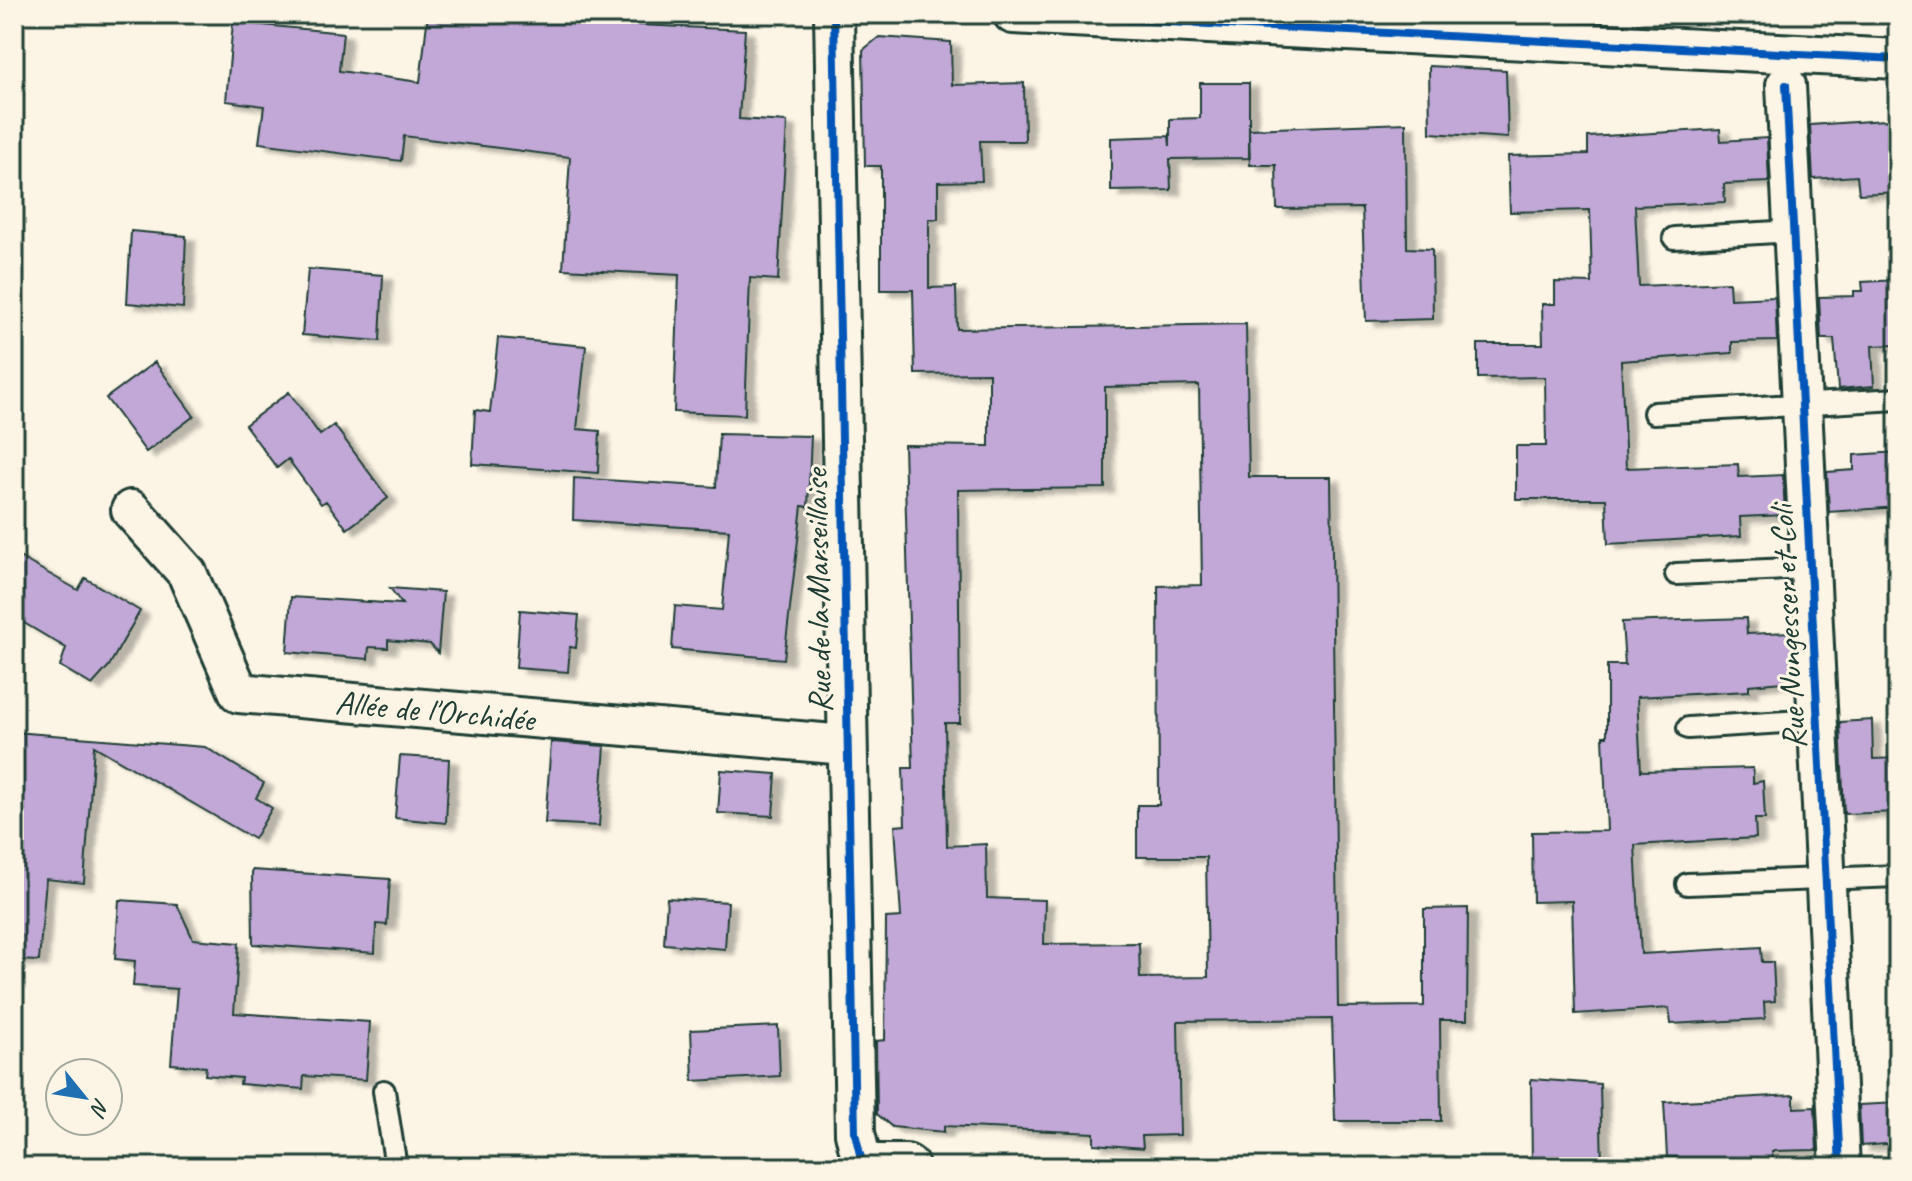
<svg xmlns="http://www.w3.org/2000/svg" width="1912" height="1181" viewBox="0 0 1912 1181" font-family="Caveat,sans-serif">
	<defs>
		<filter id="shadow"><feDropShadow dx="9" dy="5" stdDeviation="2" flood-color="#0004"/></filter>
	</defs>
	<rect width="100%" height="100%" fill="#fcf5e5"/>
	<filter id="ink" filterUnits="userSpaceOnUse"><feTurbulence type="fractalNoise" baseFrequency=".0125" numOctaves="2"/><feDisplacementMap in="SourceGraphic" scale="16" xChannelSelector="R" yChannelSelector="G"/><feConvolveMatrix kernelMatrix="1 2 1 2 8 2 1 2 1" color-interpolation-filters="sRGB"/></filter>
	<g filter="url(#ink)">
		<path fill="#c1a8d6" stroke="#1f3d34" stroke-width="2" fill-rule="evenodd" filter="url(#shadow)" d="M 428,14 L 622,14 L 621,24 L 745,30 L 739,119 L 787,122 L 778,280 L 750,278 L 745,415 L 674,412 L 679,275 L 563,269 L 570,157 L 404,136 L 401,161 L 259,143 L 264,106 L 226,101 L 233,22 L 343,33 L 339,71 L 420,82 Z
			M 879,37 L 951,42 L 952,85 L 1024,83 L 1025,141 L 980,141 L 982,181 L 938,182 L 938,219 L 929,219 L 929,288 L 956,287 L 957,329 L 1246,324 L 1249,477 L 1331,477 L 1338,1007 L 1424,1006 L 1424,909 L 1468,908 L 1467,1020 L 1440,1020 L 1441,1121 L 1335,1121 L 1332,1019 L 1178,1021 L 1180,1135 L 1142,1136 L 1143,1148 L 1094,1144 L 1094,1133 L 944,1126 L 944,1132 L 892,1127 L 877,1114 L 876,1041 L 885,1040 L 886,918 L 901,917 L 895,826 L 905,825 L 903,768 L 913,768 L 904,445 L 989,446 L 989,373 L 915,374 L 913,290 L 881,290 L 881,166 L 865,166 L 863,50 ZM 1199,385 L 1202,585 L 1158,586 L 1159,805 L 1137,805 L 1137,857 L 1206,857 L 1208,977 L 1140,978 L 1139,943 L 1044,944 L 1045,900 L 987,898 L 986,844 L 947,846 L 945,723 L 960,723 L 958,490 L 1105,488 L 1105,387 Z
			M 1429,66 L 1506,70 L 1508,138 L 1430,133 Z
			M 1200,83 L 1249,83 L 1249,158 L 1170,159 L 1171,190 L 1111,191 L 1111,138 L 1169,136 L 1170,146 L 1170,119 L 1200,118 Z
			M 1885,120 L 1898,128 L 1898,192 L 1859,194 L 1857,176 L 1813,179 L 1810,125 Z
			M 1406,123 L 1407,248 L 1432,249 L 1433,319 L 1366,321 L 1362,208 L 1277,209 L 1276,165 L 1250,165 L 1249,129 Z
			M 1720,129 L 1721,141 L 1767,138 L 1769,182 L 1724,184 L 1725,202 L 1635,206 L 1639,286 L 1729,282 L 1730,299 L 1775,297 L 1777,341 L 1732,342 L 1732,353 L 1621,361 L 1626,468 L 1738,464 L 1739,477 L 1783,475 L 1785,515 L 1740,517 L 1741,536 L 1608,544 L 1606,499 L 1516,499 L 1516,446 L 1546,446 L 1545,377 L 1478,378 L 1478,344 L 1543,344 L 1542,304 L 1555,304 L 1555,282 L 1592,283 L 1590,210 L 1510,212 L 1508,156 L 1588,154 L 1588,137 Z
			M 131,231 L 186,236 L 183,308 L 127,303 Z
			M 308,269 L 383,275 L 380,341 L 302,335 Z
			M 1898,280 L 1898,335 L 1896,345 L 1872,346 L 1874,386 L 1838,389 L 1834,339 L 1821,339 L 1819,297 L 1854,296 L 1854,291 L 1863,291 L 1862,282 Z
			M 498,338 L 586,346 L 577,429 L 600,431 L 598,473 L 472,464 L 475,410 L 490,412 Z
			M 155,362 L 194,416 L 146,452 L 106,398 Z
			M 289,392 L 320,435 L 334,425 L 388,498 L 347,529 L 326,501 L 321,504 L 288,459 L 277,468 L 245,425 Z
			M 719,434 L 811,436 L 808,507 L 802,506 L 784,659 L 672,649 L 675,606 L 722,610 L 729,530 L 573,520 L 574,478 L 716,487 Z
			M 1898,452 L 1898,507 L 1829,512 L 1827,472 L 1854,470 L 1854,455 Z
			M 14,554 L 78,590 L 85,578 L 140,611 L 109,666 L 92,685 L 60,666 L 66,648 L 14,617 Z
			M 390,588 L 443,592 L 438,653 L 430,644 L 388,640 L 388,648 L 369,647 L 368,659 L 287,652 L 291,597 L 402,604 Z
			M 520,610 L 579,615 L 576,648 L 570,647 L 568,672 L 516,668 Z
			M 1746,618 L 1747,634 L 1791,632 L 1794,681 L 1749,685 L 1749,691 L 1637,697 L 1641,771 L 1753,768 L 1753,783 L 1763,781 L 1765,819 L 1755,819 L 1756,838 L 1635,845 L 1641,954 L 1761,947 L 1762,962 L 1773,962 L 1775,1001 L 1764,1002 L 1765,1019 L 1671,1024 L 1669,1008 L 1575,1014 L 1572,901 L 1533,902 L 1532,832 L 1607,831 L 1603,736 L 1607,736 L 1607,665 L 1625,665 L 1622,622 Z
			M 1872,720 L 1873,759 L 1898,758 L 1898,812 L 1844,814 L 1840,722 Z
			M 14,732 L 205,747 L 264,783 L 256,798 L 272,808 L 254,839 L 94,746 L 84,883 L 46,879 L 39,961 L 14,960 Z
			M 551,742 L 605,746 L 599,826 L 545,823 Z
			M 400,756 L 449,759 L 446,823 L 395,818 Z
			M 721,770 L 776,774 L 773,816 L 718,813 Z
			M 252,870 L 390,879 L 387,925 L 376,924 L 375,953 L 253,944 Z
			M 667,898 L 728,902 L 725,949 L 664,944 Z
			M 119,900 L 177,904 L 193,939 L 239,943 L 234,1013 L 370,1022 L 366,1080 L 304,1076 L 303,1089 L 240,1084 L 241,1078 L 205,1075 L 206,1067 L 171,1064 L 177,989 L 133,986 L 135,961 L 115,959 Z
			M 778,1026 L 780,1076 L 693,1081 L 691,1030 Z
			M 1531,1079 L 1600,1084 L 1602,1167 L 1532,1167 Z
			M 1794,1095 L 1794,1108 L 1815,1107 L 1817,1150 L 1772,1151 L 1773,1167 L 1676,1167 L 1676,1157 L 1667,1157 L 1664,1102 Z
			M 1898,1103 L 1898,1143 L 1861,1146 L 1859,1105 Z"/>
		<g fill="none" stroke-linecap="round" stroke-linejoin="round">
			<g stroke="#1f3d34" stroke-width="26">
				<path id="lane" d="M 1674,238 L 1794,231
					M 1654,413 L 1898,399
					M 1676,574 L 1810,568
					M 1688,728 L 1818,720
					M 1687,884 L 1898,876
					M 384,1091 L 396,1167"/>
			</g>
			<g stroke="#1f3d34" stroke-width="44">
				<path id="street" d="M 834,14 L 855,1133 L 863,1167
					M 1013,14 L 1898,59
					M 1786,85 L 1840,1167
					M 131,510 L 187,573 L 239,693 L 846,745"/>
			</g>
			<g stroke="#1f3d34" stroke-width="50">
				<path id="secondary" d="M 874,1167 L 906,1167"/>
			</g>
			<use href="#lane" stroke="#fcf5e5" stroke-width="20"/>
			<use href="#street" stroke="#fcf5e5" stroke-width="38"/>
			<use href="#secondary" stroke="#fcf5e5" stroke-width="44"/>
			<g stroke="#fcf5e5" stroke-width="13">
				<path id="cycleway" d="M 834,14 L 855,1133 L 863,1167
					M 1013,14 L 1898,59
					M 1786,85 L 1840,1167"/>
			</g>
			<use href="#cycleway" stroke="#0057b8" stroke-width="8"/>
		</g>
	</g>
	<g text-anchor="middle" stroke-width="6" stroke-linejoin="round" paint-order="stroke">
		<g font-size="34" fill="#1f3d34" stroke="#fcf5e5">
			<text transform="translate(817 591) rotate(-91)" y="12">Rue de la Marseillaise</text>
			<text transform="translate(1787 627) rotate(-93)" y="12">Rue Nungesser et Coli</text>
			<text transform="translate(435 710) rotate(5)" y="12">Allée de l'Orchidée</text>
		</g>
	</g>
	<rect width="1912" height="1181" fill="none" stroke="#fcf5e5" stroke-width="48"/>
	<rect x="24" y="24" width="1864" height="1133" fill="none" stroke="#1f3d34" stroke-width="3" filter="url(#ink)"/>
	<g transform="translate(84 1097) rotate(120)"><circle r="38" fill="#fcf5e5" stroke="#a4ab9e" stroke-width="2"/>
	<path d="M0-6L14 30L0 20L-14 30Z" fill="#1f6fb2"/>
	<text y="-12" font-size="22" font-weight="bold" text-anchor="middle" fill="#1f3d34">N</text>
	</g>
</svg>
